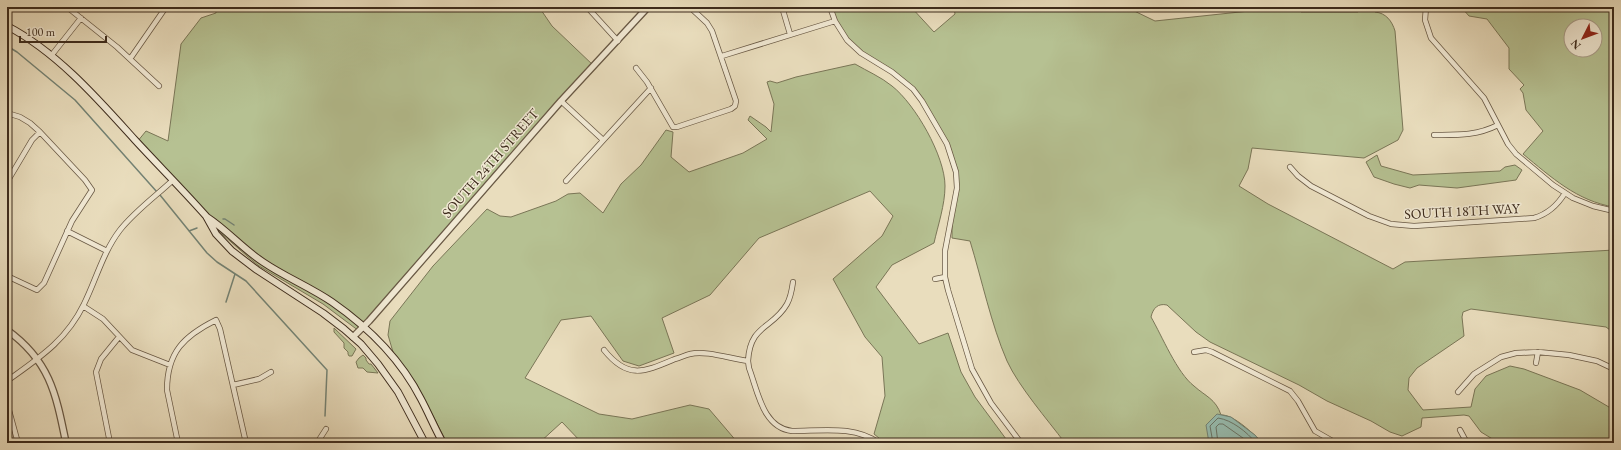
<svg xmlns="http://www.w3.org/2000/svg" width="1621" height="450" viewBox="0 0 1621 450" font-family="'EB Garamond',serif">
	<rect width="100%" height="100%" fill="#e9ddbd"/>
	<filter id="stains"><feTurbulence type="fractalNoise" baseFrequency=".005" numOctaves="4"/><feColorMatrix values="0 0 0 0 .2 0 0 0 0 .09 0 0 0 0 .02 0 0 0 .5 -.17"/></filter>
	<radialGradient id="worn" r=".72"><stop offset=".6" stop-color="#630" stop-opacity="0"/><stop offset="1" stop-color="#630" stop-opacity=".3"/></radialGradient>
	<path fill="#b6c192" stroke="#7a7657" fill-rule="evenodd" d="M 216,7 L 539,7 L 552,26 L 594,66 L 359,331 L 323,304 L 259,266 L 247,256 L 223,235 L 137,142 L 146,131 L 168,141 L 181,44 L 201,18 L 216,13 Z
		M 830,7 L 911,7 L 934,32 L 955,14 L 954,7 L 1126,7 L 1155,21 L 1268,9 L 1270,7 L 1302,7 L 1301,12 L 1358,12 L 1359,7 L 1376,7 L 1375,12 C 1386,13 1392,21 1395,31 L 1403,130 L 1398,140 L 1364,158 L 1252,148 L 1248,169 L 1239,186 L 1268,204 L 1393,269 L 1405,262 L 1614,250 L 1614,333 L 1606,327 L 1471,309 L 1463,312 L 1462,317 L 1464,336 L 1417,368 L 1409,378 L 1408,390 L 1423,410 L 1471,407 L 1475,389 L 1486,376 L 1510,366 L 1524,369 L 1580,390 L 1614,410 L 1614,443 L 1499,443 L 1481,432 L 1469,416 L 1464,415 L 1422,418 L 1421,427 L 1402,436 L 1390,432 L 1371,421 L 1327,401 L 1299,385 L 1210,342 L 1196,332 L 1167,305 C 1158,303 1153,308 1151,317 C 1162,336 1177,373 1194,386 C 1205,396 1216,399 1221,415 C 1233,414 1254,434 1262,443 L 1065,443 C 1047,419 1019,387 1007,361 C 991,324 982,280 970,241 L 952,238 L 952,213 L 957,188 L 953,158 L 913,89 L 847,40 Z
		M 1461,7 L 1483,7 L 1485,9 L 1495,7 L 1614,7 L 1614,207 C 1577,201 1551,177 1523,154 L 1543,131 L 1526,110 L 1523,93 L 1520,89 L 1524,85 L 1509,69 L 1509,48 L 1487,19 L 1469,16 ZM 1571,26 L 1595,26 L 1595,50 L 1571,50 Z
		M 855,64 C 867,71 881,77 892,86 C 915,104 945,156 945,186 C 945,205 938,225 934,243 L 892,265 L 876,287 L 919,344 L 948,333 L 961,372 L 975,397 L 1009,443 L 885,443 L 874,434 L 885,396 L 882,357 L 865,337 L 833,279 L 882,236 L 893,216 L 870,191 L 759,238 L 710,295 L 662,318 L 674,353 L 639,366 L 623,361 L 591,316 L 561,320 L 525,378 L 599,414 L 632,419 L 690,405 L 709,409 L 738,443 L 582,443 L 562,422 L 539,443 L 447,443 L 416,383 L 393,352 L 388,335 L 390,321 L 433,266 L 487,209 L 500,216 L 511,217 L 556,201 L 568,194 L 580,193 L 603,213 L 621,184 L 641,165 L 666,130 L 673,132 L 671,157 L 689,172 L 743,153 L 767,139 L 748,120 L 750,116 L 766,127 L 771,132 L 774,104 L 767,82 L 770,81 L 777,83 L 796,77 Z
		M 1377,155 L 1381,166 L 1413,175 L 1500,171 L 1505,167 L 1515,165 L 1522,170 L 1516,180 L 1457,188 L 1419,185 L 1410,188 L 1394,184 L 1374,177 L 1366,162 Z
		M 334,328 L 356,349 L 352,356 L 349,356 L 348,354 L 348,352 L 344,348 L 344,343 L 334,332 Z
		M 363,355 L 366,358 L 366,360 L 369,364 L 371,364 L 378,373 L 367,372 L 363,368 L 358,368 L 356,362 L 359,358 Z"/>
	<path fill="#97bcaf" stroke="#738274" d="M 1217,414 L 1231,417 L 1255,435 L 1262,443 L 1209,443 L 1206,425 Z"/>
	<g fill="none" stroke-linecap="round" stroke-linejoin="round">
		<path stroke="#6a7466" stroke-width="1" d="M 1213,443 L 1210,426 L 1218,418 C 1232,420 1247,432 1256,443
			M 1218,443 L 1216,427 L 1219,424 L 1223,424 L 1250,443"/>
		<path stroke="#738274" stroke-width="1.5" d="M 7,46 L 17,52 L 75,100 L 157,192
			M 160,195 L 207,253 L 217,262 L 246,281 L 327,370 L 325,416
			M 223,219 L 225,219 L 234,225
			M 189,231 L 197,228
			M 226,302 L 235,274"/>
		<g stroke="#685844" stroke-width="6">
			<path id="minor" d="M 67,7 L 117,47 L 159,86
				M 587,7 L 618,41
				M 782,7 L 790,34
				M 830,7 L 835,21 L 847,40 L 861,53 L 892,72 L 913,89 L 922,101 L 947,144 L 956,172 L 957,188 L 945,251 L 945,277 L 948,290 L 972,369 L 991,403 L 1021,443
				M 1426,7 L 1425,20 L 1431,38 L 1484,98 L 1508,144 L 1516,154 L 1553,185 L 1573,198 L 1593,206 L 1614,211
				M 51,56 L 81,18
				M 722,56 L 835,21
				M 130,59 L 166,7
				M 636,68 L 647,82 L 673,127 L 677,127 L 731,109 L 735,106 L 736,101 L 712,31 L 707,23 L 692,9
				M 561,101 L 602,139
				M 7,113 L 20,117 L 30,123 L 40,132 L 85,180 L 92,190 L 72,221 L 44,283 L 37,290 L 7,276
				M 1434,135 C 1458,135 1476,136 1498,125
				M 1290,167 L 1298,176 L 1311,186 L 1369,216 L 1391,224 L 1414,226 L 1534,218 C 1548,214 1557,206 1565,193
				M 566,181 L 651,88
				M 7,182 L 32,140 L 40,132
				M 67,231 L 107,251
				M 935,279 L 945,277
				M 83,306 L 103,319 L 132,350 L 170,365
				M 604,350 C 628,380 644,372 675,359 C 680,358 685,355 690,354 C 706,350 731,359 748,361 C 750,324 773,329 787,304 C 791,297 792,289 793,282
				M 1194,352 L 1206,350 L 1212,352 L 1290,391 L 1298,401 L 1315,431 L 1336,443
				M 748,361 L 749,368 C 758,392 763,428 792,431 C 822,431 854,425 879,443
				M 1536,363 L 1538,352
				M 7,381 C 39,358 66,341 84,304 C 96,280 103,252 120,230 C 135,211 156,196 173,180
				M 233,385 L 259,379 L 271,372
				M 1458,392 L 1474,374 L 1501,357 L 1516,353 L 1538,352 L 1569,355 L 1597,361 L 1614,369
				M 7,403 L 18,443
				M 1460,430 L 1467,443
				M 110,443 L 96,372 L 101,359 L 119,337
				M 178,443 L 167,390 C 167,352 184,336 216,320 L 220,329 L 246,443
				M 317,443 L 326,429"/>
		</g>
		<g stroke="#685844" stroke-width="8">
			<path id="tertiary" d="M 7,330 C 50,361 56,394 66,443
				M 353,337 L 369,321 L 561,101 L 648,7"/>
		</g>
		<g stroke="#3d2b1c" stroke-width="8">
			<path id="secondary" d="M 7,26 C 57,52 98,99 135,140 C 159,166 183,190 206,216 L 216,234 L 232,251 L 257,270 L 323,313 L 344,329 L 361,344 L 378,364 L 398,392 L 425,443
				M 207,217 C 227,230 243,249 263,262 C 285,277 310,287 332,302 C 368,327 401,360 421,399 C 429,414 435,429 443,443"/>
		</g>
		<use href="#minor" stroke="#f1e9d4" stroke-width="4.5"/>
		<use href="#tertiary" stroke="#f1e9d4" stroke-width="5.5"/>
		<use href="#secondary" stroke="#f1e9d4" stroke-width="6"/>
	</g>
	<g text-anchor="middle" stroke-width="3" stroke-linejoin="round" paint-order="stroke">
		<g font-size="14" fill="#3d2b1c" stroke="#f1e9d4">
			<text transform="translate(490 163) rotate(-49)" y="5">SOUTH 24TH STREET</text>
			<text transform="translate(1462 211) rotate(-3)" y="5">SOUTH 18TH WAY</text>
		</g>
	</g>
	<rect width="1621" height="450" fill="none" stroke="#e9ddbd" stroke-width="24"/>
	<rect x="8" y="8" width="1605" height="434" fill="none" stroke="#3d2b1c" stroke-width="2"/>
	<rect x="12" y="12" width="1597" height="426" fill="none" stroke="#3d2b1c"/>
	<g transform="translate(1583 38) rotate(228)"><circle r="19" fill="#f1e9d4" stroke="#a99d8a"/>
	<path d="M0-3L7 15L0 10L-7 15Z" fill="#8f2418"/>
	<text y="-6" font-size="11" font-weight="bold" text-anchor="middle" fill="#3d2b1c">N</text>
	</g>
	<path d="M20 36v6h86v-6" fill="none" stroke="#3d2b1c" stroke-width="2"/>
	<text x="26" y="36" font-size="12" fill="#3d2b1c" stroke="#f1e9d4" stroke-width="3" paint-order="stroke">100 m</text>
	<rect width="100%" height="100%" filter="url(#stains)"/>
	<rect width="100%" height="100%" fill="url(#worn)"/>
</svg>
